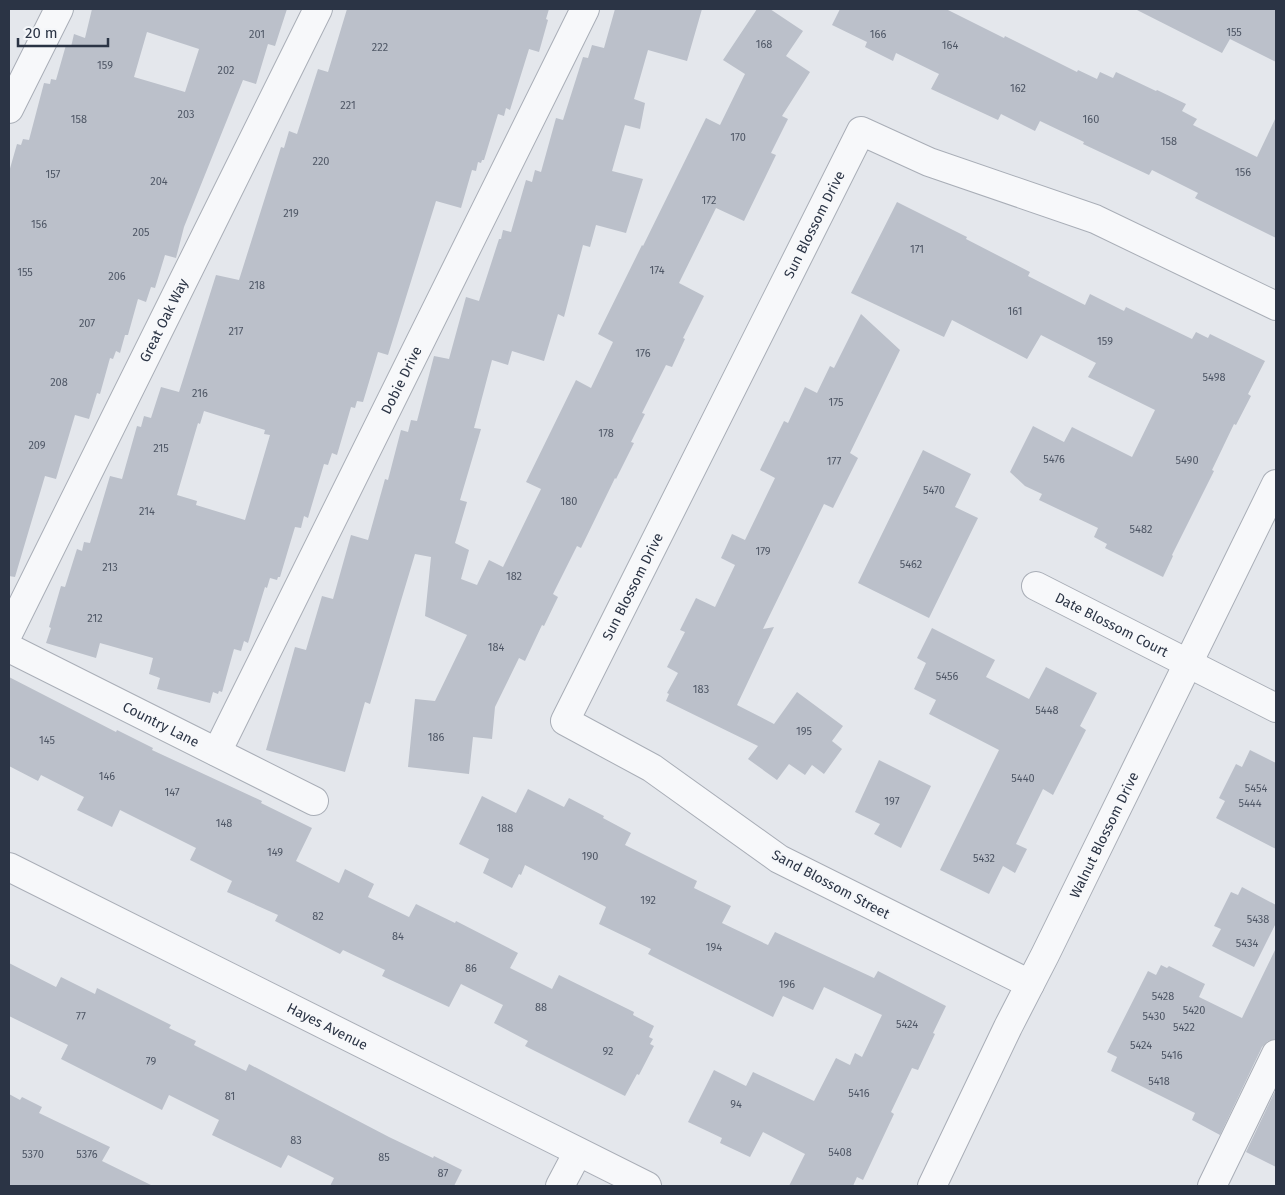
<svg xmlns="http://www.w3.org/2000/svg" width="1285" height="1195" viewBox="0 0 1285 1195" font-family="'Fira Sans',sans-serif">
	<rect width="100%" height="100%" fill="#e4e7ec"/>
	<path fill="#bbc0ca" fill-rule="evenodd" d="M 92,9 L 287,9 L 275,46 L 268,44 L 256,84 L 243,80 L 184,227 L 176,258 L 165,255 L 155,288 L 151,287 L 146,302 L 138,299 L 128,335 L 125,335 L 120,353 L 116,351 L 113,359 L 110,358 L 100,394 L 97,393 L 89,419 L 75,415 L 56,479 L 45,476 L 15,577 L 9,576 L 9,172 L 17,144 L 21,145 L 23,139 L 29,140 L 44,83 L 50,84 L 51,79 L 56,80 L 66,45 L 71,47 L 74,34 L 85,38 ZM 147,32 L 199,49 L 185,92 L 134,77 Z
		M 347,9 L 549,9 L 546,19 L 548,20 L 539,52 L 529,49 L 510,110 L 506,108 L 504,116 L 498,114 L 484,160 L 482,160 L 481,163 L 478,162 L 476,171 L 472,170 L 461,208 L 436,201 L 388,355 L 378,352 L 363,402 L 357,401 L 355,408 L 351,407 L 337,455 L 332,453 L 328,465 L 324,464 L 308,518 L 304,516 L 301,528 L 295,527 L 280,577 L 278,577 L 277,580 L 270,578 L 267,588 L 265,587 L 248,643 L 244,641 L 241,651 L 234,649 L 222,692 L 219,691 L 218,694 L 213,692 L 210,703 L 157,689 L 160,678 L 149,674 L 153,658 L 100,643 L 96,658 L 46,643 L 51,628 L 49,627 L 61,586 L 65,587 L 77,549 L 82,551 L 84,542 L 90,543 L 110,476 L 122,479 L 137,426 L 141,427 L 144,416 L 151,418 L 161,387 L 179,392 L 216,275 L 239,280 L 281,147 L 284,148 L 289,131 L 297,134 L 318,69 L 328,72 ZM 204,411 L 265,430 L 264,434 L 270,435 L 245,520 L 196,505 L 197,501 L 177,495 L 198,423 L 200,424 Z
		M 615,9 L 702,9 L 687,61 L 648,50 L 634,99 L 645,103 L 640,129 L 625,125 L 612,171 L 643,179 L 626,233 L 596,225 L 590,247 L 583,245 L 564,317 L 558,314 L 544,361 L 512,351 L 508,365 L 492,360 L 474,428 L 481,429 L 460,500 L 467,502 L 455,543 L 469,550 L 461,579 L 477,585 L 489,560 L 503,567 L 541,489 L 526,482 L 576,380 L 591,388 L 613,342 L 598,334 L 642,245 L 643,246 L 706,118 L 720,125 L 745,74 L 723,60 L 757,9 L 770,9 L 803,31 L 786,56 L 810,72 L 782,116 L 788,119 L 771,153 L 776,155 L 744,221 L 716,208 L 679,283 L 704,296 L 683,338 L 685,339 L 672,367 L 666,365 L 642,413 L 645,414 L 631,442 L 634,443 L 616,479 L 615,478 L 581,548 L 577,546 L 553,594 L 558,597 L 544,626 L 542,625 L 525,661 L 519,658 L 495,707 L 492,739 L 473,737 L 469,774 L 408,767 L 415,699 L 435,701 L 467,635 L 425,616 L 431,557 L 415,554 L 370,704 L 365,702 L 345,772 L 266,750 L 295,647 L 306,650 L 322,596 L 333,599 L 351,535 L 368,540 L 385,479 L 388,480 L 401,430 L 408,432 L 411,420 L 417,421 L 434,356 L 449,359 L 466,297 L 479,301 L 499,239 L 501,239 L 503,230 L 511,232 L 526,180 L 532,182 L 535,170 L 541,172 L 556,118 L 563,120 L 583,57 L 588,58 L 592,45 L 604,48 Z
		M 840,9 L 946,9 L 1004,38 L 1005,36 L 1077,72 L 1078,70 L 1097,79 L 1100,72 L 1113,78 L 1116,72 L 1156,91 L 1157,90 L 1186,104 L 1182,111 L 1197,119 L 1193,125 L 1257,157 L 1276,117 L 1276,238 L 1195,198 L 1198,193 L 1152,170 L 1149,175 L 1083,144 L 1084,142 L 1040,121 L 1035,131 L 1001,114 L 998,120 L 931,89 L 939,74 L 896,53 L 893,61 L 865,47 L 867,42 L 832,25 Z
		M 1135,9 L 1276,9 L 1276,62 L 1230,39 L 1222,53 Z
		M 897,202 L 967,237 L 966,239 L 1030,272 L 1028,276 L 1085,305 L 1090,294 L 1124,311 L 1126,307 L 1192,339 L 1196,332 L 1208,338 L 1210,334 L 1265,361 L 1248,394 L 1251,396 L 1236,425 L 1234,424 L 1212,470 L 1214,471 L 1172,555 L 1173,556 L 1163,577 L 1105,548 L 1107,544 L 1094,537 L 1098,528 L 1039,500 L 1042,494 L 1025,486 L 1010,472 L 1033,426 L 1064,442 L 1072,427 L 1132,457 L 1155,410 L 1088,377 L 1096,363 L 1041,335 L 1027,359 L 952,320 L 944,337 L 851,293 Z
		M 861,314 L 900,350 L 850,453 L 858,458 L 833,508 L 824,504 L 763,629 L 774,627 L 737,705 L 774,724 L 797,692 L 843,726 L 832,741 L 842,749 L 824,774 L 812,765 L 805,775 L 789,764 L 777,780 L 748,759 L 758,746 L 666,701 L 669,694 L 667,693 L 678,673 L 667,667 L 685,632 L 680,630 L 696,598 L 715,607 L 735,565 L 721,558 L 732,534 L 745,540 L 775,478 L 760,470 L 784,421 L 788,423 L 805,387 L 817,393 L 830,366 L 834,368 Z
		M 923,450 L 971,474 L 955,507 L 978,518 L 929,618 L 858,583 Z
		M 932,628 L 995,660 L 986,677 L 1029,699 L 1046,667 L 1097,693 L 1080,726 L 1086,730 L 1053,795 L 1043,789 L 1016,844 L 1027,849 L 1015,873 L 1003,866 L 989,894 L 940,870 L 999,750 L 929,714 L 936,700 L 914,689 L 926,663 L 917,658 Z
		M 9,677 L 116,732 L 117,730 L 153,748 L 152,750 L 262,801 L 261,803 L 312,828 L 296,861 L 339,883 L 345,869 L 374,884 L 368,897 L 409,917 L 416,904 L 455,923 L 456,921 L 518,953 L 510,968 L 552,989 L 559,975 L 634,1012 L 633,1015 L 654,1026 L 649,1037 L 653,1039 L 650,1044 L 654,1046 L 639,1075 L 637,1074 L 625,1096 L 525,1046 L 528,1041 L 494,1023 L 503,1005 L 461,984 L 449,1007 L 382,976 L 385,970 L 343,950 L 340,954 L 275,921 L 278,915 L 227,892 L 232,881 L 190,860 L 196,848 L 120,810 L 112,827 L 77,810 L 84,797 L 41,775 L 38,781 L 9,766 Z
		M 1250,750 L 1276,763 L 1276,849 L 1216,818 L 1225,801 L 1219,798 L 1236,764 L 1242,767 Z
		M 879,760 L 931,786 L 901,848 L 874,834 L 880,824 L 855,812 Z
		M 528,789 L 564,807 L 569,798 L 604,816 L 603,818 L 631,833 L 625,845 L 697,881 L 694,888 L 731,906 L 722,923 L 768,945 L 775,932 L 874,978 L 878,971 L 946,1006 L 933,1033 L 935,1034 L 918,1070 L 912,1068 L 891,1112 L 894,1114 L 863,1180 L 857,1177 L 853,1186 L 789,1186 L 805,1154 L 763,1132 L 750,1157 L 720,1143 L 722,1138 L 688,1122 L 714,1070 L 746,1086 L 753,1072 L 814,1101 L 836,1058 L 850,1065 L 855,1053 L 862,1057 L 882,1015 L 824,987 L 813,1010 L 783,996 L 773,1017 L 648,954 L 651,949 L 599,924 L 606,907 L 525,865 L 521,875 L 519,874 L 512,888 L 483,873 L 489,859 L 459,844 L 482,796 L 516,813 Z
		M 1242,887 L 1276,905 L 1276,923 L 1254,967 L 1212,946 L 1221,929 L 1214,926 L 1231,892 L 1238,895 Z
		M 1276,948 L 1276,1039 L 1268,1041 L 1262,1047 L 1220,1135 L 1192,1120 L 1195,1113 L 1111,1071 L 1117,1057 L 1107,1052 L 1148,971 L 1156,975 L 1161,965 L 1167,968 L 1169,966 L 1205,984 L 1199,997 L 1242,1018 Z
		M 9,963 L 56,987 L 61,977 L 95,994 L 97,988 L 171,1025 L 169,1028 L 196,1041 L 194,1045 L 246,1071 L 249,1064 L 389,1137 L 433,1158 L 434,1156 L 462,1170 L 454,1186 L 330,1186 L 334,1178 L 288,1155 L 281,1168 L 212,1135 L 219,1120 L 169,1095 L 162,1110 L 61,1059 L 68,1045 L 9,1016 Z
		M 1276,1089 L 1276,1167 L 1246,1152 Z
		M 9,1094 L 20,1100 L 22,1097 L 42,1107 L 39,1113 L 110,1147 L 102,1161 L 153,1186 L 9,1186 Z"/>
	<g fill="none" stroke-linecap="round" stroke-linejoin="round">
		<g stroke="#a9aeb7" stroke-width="30">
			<g id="minor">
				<path d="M 9,109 L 59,9"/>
				<path id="s1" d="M 1036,586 L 1276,708"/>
				<path id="s2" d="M 9,632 L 318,9"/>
				<path id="s3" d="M 9,648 L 314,801"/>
				<path id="s4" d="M 217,752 L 585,9"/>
				<path id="s5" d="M 9,867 L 647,1186"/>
				<path id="s6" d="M 1030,984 L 779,859 L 652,768 L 565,721 L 861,131 L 929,162 L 1095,219 L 1276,306"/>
				<path d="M 560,1186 L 578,1152"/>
				<path id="s7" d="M 932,1186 L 1008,1027 L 1045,955 L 1276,484"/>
				<path d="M 1212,1186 L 1276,1054"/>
			</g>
		</g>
		<use href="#minor" stroke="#f7f8fa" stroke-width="28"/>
	</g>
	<g text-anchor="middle" stroke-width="4" stroke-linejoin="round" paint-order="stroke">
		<g font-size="11" fill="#4f5766">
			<text x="1234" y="36">155</text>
			<text x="257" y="38">201</text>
			<text x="878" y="38">166</text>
			<text x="764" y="48">168</text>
			<text x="950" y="49">164</text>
			<text x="380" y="51">222</text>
			<text x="105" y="69">159</text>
			<text x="226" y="74">202</text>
			<text x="1018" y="92">162</text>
			<text x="348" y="109">221</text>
			<text x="186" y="118">203</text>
			<text x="79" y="123">158</text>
			<text x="1091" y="123">160</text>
			<text x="738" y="141">170</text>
			<text x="1169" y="145">158</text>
			<text x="321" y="165">220</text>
			<text x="1243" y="176">156</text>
			<text x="53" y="178">157</text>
			<text x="159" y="185">204</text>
			<text x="709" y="204">172</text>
			<text x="291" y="217">219</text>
			<text x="39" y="228">156</text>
			<text x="141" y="236">205</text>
			<text x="917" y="253">171</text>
			<text x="657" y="274">174</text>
			<text x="25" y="276">155</text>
			<text x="117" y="280">206</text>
			<text x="257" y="289">218</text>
			<text x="1015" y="315">161</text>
			<text x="87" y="327">207</text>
			<text x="236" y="335">217</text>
			<text x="1105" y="345">159</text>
			<text x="643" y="357">176</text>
			<text x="1214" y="381">5498</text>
			<text x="59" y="386">208</text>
			<text x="200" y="397">216</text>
			<text x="836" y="406">175</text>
			<text x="606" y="437">178</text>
			<text x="37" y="449">209</text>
			<text x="161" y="452">215</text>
			<text x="1054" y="463">5476</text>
			<text x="1187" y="464">5490</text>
			<text x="834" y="465">177</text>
			<text x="934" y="494">5470</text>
			<text x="569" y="505">180</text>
			<text x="147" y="515">214</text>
			<text x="1141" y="533">5482</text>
			<text x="763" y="555">179</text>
			<text x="911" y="568">5462</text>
			<text x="110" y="571">213</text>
			<text x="514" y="580">182</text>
			<text x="95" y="622">212</text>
			<text x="496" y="651">184</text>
			<text x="947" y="680">5456</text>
			<text x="701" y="693">183</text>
			<text x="1047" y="714">5448</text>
			<text x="804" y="735">195</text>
			<text x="436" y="741">186</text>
			<text x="47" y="744">145</text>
			<text x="107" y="780">146</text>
			<text x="1023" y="782">5440</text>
			<text x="1256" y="792">5454</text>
			<text x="172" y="796">147</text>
			<text x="892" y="805">197</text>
			<text x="1250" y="807">5444</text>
			<text x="224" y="827">148</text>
			<text x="505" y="832">188</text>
			<text x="275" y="856">149</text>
			<text x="590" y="860">190</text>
			<text x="984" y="862">5432</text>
			<text x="648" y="904">192</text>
			<text x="318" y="920">82</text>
			<text x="1258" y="923">5438</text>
			<text x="398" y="940">84</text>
			<text x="1247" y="947">5434</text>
			<text x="714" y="951">194</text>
			<text x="471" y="972">86</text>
			<text x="787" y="988">196</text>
			<text x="1163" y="1000">5428</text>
			<text x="541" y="1011">88</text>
			<text x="1194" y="1014">5420</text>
			<text x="81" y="1020">77</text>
			<text x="1154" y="1020">5430</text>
			<text x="907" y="1028">5424</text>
			<text x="1184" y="1031">5422</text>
			<text x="1141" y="1049">5424</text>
			<text x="608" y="1055">92</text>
			<text x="1172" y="1059">5416</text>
			<text x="151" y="1065">79</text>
			<text x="1159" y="1085">5418</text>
			<text x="859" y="1097">5416</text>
			<text x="230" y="1100">81</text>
			<text x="736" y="1108">94</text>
			<text x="296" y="1144">83</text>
			<text x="840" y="1156">5408</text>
			<text x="33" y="1158">5370</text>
			<text x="87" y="1158">5376</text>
			<text x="384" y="1161">85</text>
			<text x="443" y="1177">87</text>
		</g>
		<g font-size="14" fill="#2b3445" stroke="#f4f6f9">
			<text dy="5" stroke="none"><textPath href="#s6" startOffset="1091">Sun Blossom Drive</textPath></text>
			<text dy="5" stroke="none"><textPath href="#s2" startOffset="348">Great Oak Way</textPath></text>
			<text dy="5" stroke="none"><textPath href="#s4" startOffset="415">Dobie Drive</textPath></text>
			<text dy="5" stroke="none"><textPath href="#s6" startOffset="686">Sun Blossom Drive</textPath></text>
			<text dy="5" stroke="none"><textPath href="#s1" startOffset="85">Date Blossom Court</textPath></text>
			<text dy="5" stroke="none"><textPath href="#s3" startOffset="170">Country Lane</textPath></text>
			<text dy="5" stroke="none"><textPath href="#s7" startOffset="391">Walnut Blossom Drive</textPath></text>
			<text transform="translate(831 884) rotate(28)" y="5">Sand Blossom Street</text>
			<text dy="5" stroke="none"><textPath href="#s5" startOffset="356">Hayes Avenue</textPath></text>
		</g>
	</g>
	<rect width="1285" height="1195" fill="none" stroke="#2b3445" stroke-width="20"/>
	<path d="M18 38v8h90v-8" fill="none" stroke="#2b3445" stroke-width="2.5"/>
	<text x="25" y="38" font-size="15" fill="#2b3445" stroke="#f4f6f9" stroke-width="4" paint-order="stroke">20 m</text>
</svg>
